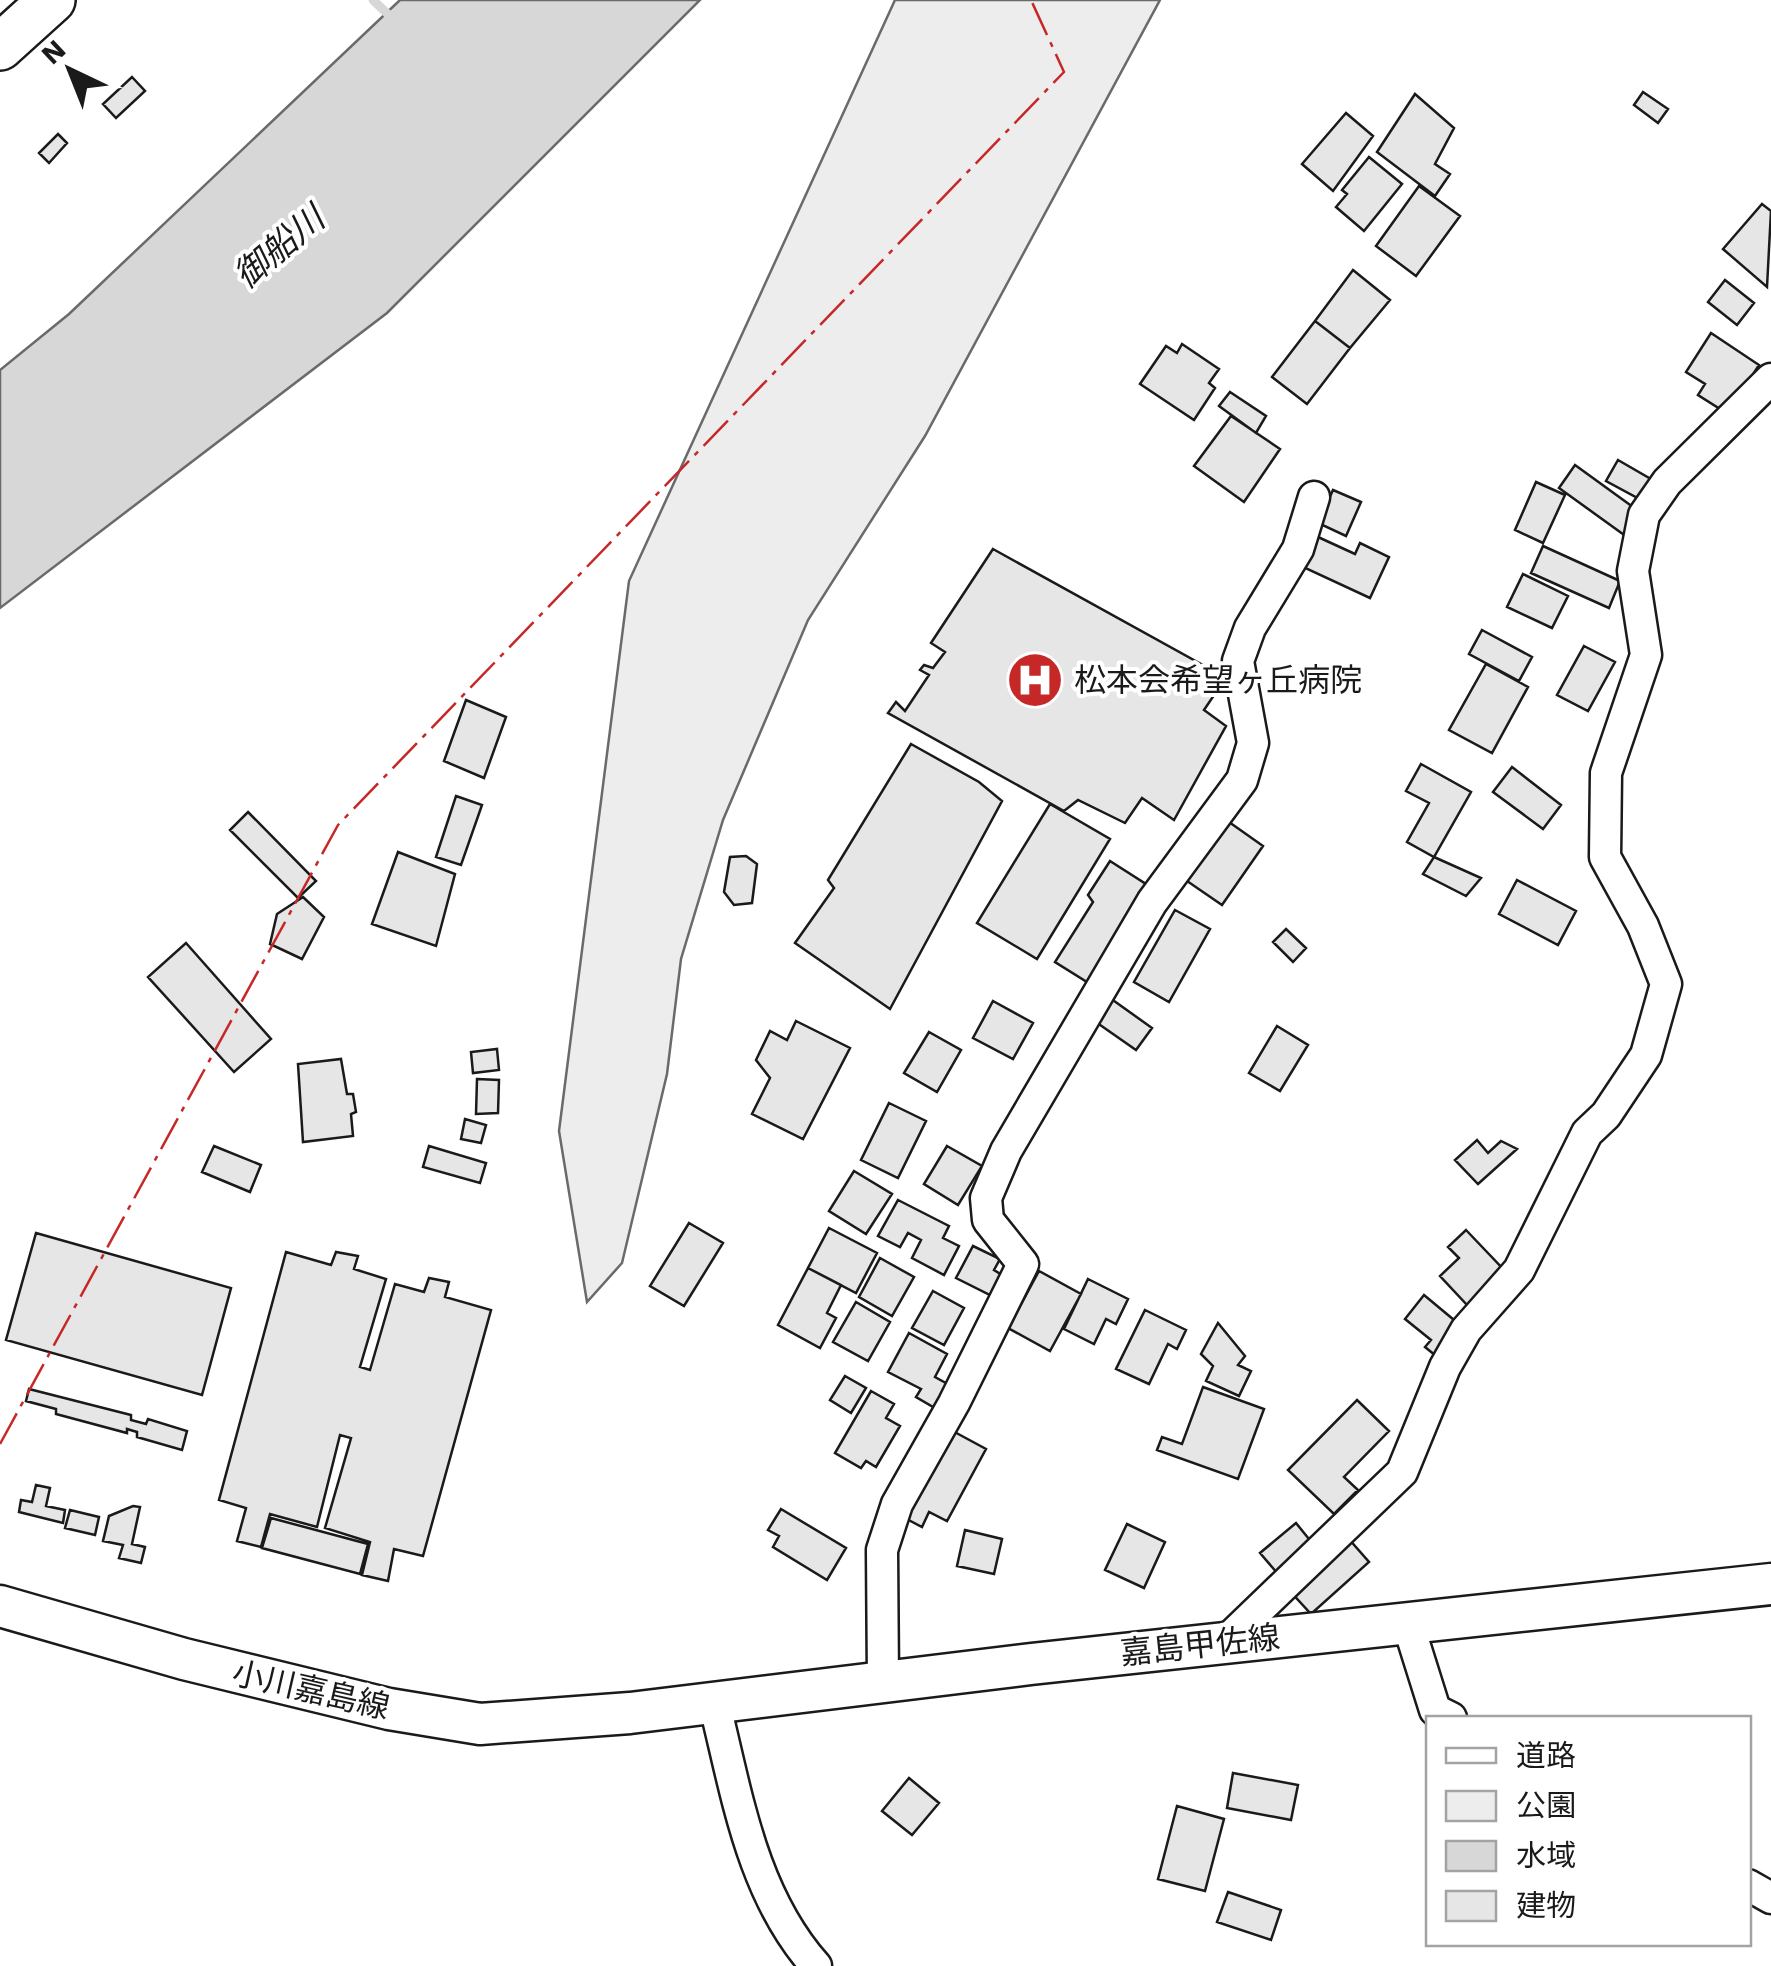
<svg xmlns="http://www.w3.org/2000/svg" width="1771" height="1966" viewBox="0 0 1771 1966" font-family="'Work Sans','Noto Sans JP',sans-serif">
	<rect width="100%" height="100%" fill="#fff"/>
	<path fill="#ededed" stroke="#6a6a6a" stroke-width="2.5" d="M 895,0 L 1160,0 L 925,436 L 808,620 L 723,820 L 681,959 L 667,1074 L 622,1263 L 587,1302 L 559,1131 L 629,581 Z"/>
	<path fill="#d7d7d7" stroke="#6a6a6a" stroke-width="2.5" d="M 400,0 L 700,0 L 387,313 L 0,608 L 0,370 L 69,314 Z"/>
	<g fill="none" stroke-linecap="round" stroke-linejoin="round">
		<path stroke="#d7d7d7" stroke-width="9" d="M 373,0 L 394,20"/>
	</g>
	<path fill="#e6e6e6" stroke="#1a1a1a" stroke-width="2.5" d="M 132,77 L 145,91 L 116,118 L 103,104 Z
		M 1643,92 L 1668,109 L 1658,123 L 1634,105 Z
		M 1415,94 L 1454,128 L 1435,164 L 1450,174 L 1435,196 L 1377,152 Z
		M 1346,113 L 1373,136 L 1333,191 L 1302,164 Z
		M 58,134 L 67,143 L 49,163 L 39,153 Z
		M 1369,157 L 1402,184 L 1364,231 L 1336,207 L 1347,194 L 1342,190 Z
		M 1419,186 L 1460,216 L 1416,276 L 1376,246 Z
		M 1762,204 L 1771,211 L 1767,287 L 1723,249 Z
		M 1353,270 L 1390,300 L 1350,348 L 1315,321 Z
		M 1725,280 L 1754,303 L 1737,325 L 1708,302 Z
		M 1315,321 L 1350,348 L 1307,404 L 1272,377 Z
		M 1711,333 L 1759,365 L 1728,414 L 1698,395 L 1705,384 L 1686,372 Z
		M 1182,344 L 1219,369 L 1209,383 L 1215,388 L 1194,420 L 1140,384 L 1166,346 L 1177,353 Z
		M 1230,392 L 1266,416 L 1256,433 L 1219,406 Z
		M 1231,416 L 1280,449 L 1244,502 L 1194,466 Z
		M 1618,460 L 1656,482 L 1645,502 L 1606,481 Z
		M 1575,465 L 1644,515 L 1627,537 L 1559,488 Z
		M 1536,482 L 1565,495 L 1543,543 L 1515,530 Z
		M 1333,490 L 1361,502 L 1346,536 L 1318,523 Z
		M 1318,537 L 1355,554 L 1360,543 L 1389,557 L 1370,598 L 1303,567 Z
		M 1543,546 L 1620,581 L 1609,608 L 1531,573 Z
		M 993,549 L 1210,669 L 1223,682 L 1204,710 L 1226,726 L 1174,820 L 1142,798 L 1125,823 L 1078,800 L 1064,811 L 888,713 L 896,702 L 905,711 L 929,675 L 920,670 L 924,665 L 933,668 L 945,652 L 931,643 Z
		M 1523,574 L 1568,596 L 1552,628 L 1507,607 Z
		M 1482,630 L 1532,657 L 1519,681 L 1469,654 Z
		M 1584,646 L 1615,662 L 1588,711 L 1557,695 Z
		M 1486,664 L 1528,687 L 1492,753 L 1449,730 Z
		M 466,700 L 506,717 L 484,778 L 444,761 Z
		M 911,744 L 979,782 L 1002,801 L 890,1009 L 795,943 L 834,888 L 828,880 Z
		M 1421,764 L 1471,792 L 1434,857 L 1407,842 L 1429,803 L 1406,791 Z
		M 1512,767 L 1561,805 L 1543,829 L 1493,792 Z
		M 456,796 L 482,805 L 461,865 L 436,857 Z
		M 1050,804 L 1110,839 L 1037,959 L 977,923 Z
		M 248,812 L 316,881 L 298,898 L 230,830 Z
		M 1229,822 L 1263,846 L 1222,905 L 1187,881 Z
		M 398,852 L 455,874 L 436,946 L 372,924 Z
		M 746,856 L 757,864 L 752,903 L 734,905 L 724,892 L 730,857 Z
		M 1434,857 L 1481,878 L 1466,896 L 1423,874 Z
		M 1110,861 L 1149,886 L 1087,982 L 1055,962 L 1093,902 L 1088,895 Z
		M 1517,880 L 1576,911 L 1558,945 L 1499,914 Z
		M 303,897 L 324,917 L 302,959 L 270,944 L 277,914 Z
		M 1175,910 L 1210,929 L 1169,1002 L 1134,982 Z
		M 1286,929 L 1306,948 L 1293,962 L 1273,942 Z
		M 186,943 L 271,1039 L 234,1072 L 148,977 Z
		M 1110,998 L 1152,1028 L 1136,1050 L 1093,1020 Z
		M 993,1001 L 1033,1023 L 1013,1059 L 973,1038 Z
		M 796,1021 L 850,1048 L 803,1139 L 752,1114 L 770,1078 L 756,1060 L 770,1031 L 787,1040 Z
		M 1277,1026 L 1308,1045 L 1280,1091 L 1249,1073 Z
		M 929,1032 L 961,1050 L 937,1092 L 904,1073 Z
		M 497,1049 L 499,1070 L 473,1073 L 471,1052 Z
		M 341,1059 L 347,1094 L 353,1094 L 356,1112 L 351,1114 L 353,1136 L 303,1142 L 298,1064 Z
		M 477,1079 L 499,1080 L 498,1113 L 476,1114 Z
		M 889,1103 L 926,1121 L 898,1178 L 861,1160 Z
		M 465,1119 L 486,1125 L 481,1143 L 461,1139 Z
		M 1477,1140 L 1488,1153 L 1501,1141 L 1517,1149 L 1478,1184 L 1455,1160 Z
		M 214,1146 L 261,1165 L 250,1192 L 202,1172 Z
		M 429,1146 L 486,1163 L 480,1183 L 423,1167 Z
		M 947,1146 L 982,1166 L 958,1205 L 924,1184 Z
		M 854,1171 L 892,1194 L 866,1234 L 829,1211 Z
		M 898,1200 L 949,1226 L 943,1238 L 959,1246 L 944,1275 L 912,1258 L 921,1240 L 908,1233 L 900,1247 L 878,1236 Z
		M 689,1223 L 723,1243 L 684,1306 L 650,1286 Z
		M 829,1228 L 877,1253 L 856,1293 L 808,1268 Z
		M 1466,1230 L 1505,1271 L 1468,1306 L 1440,1276 L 1459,1258 L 1448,1247 Z
		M 36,1233 L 231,1288 L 202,1395 L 6,1340 Z
		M 973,1246 L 1000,1259 L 994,1270 L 1002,1275 L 992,1296 L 956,1278 Z
		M 286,1252 L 331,1265 L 336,1252 L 358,1256 L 354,1269 L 386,1279 L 360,1367 L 370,1370 L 395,1284 L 424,1292 L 429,1278 L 449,1282 L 445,1297 L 491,1310 L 423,1556 L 394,1549 L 388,1581 L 362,1575 L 370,1542 L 325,1528 L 351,1438 L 340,1435 L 317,1527 L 270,1514 L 261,1547 L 237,1541 L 246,1508 L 219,1500 Z
		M 880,1258 L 914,1277 L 892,1316 L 859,1297 Z
		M 808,1268 L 841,1285 L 827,1313 L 836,1318 L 820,1348 L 778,1325 Z
		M 1039,1271 L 1081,1294 L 1050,1351 L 1008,1328 Z
		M 1088,1279 L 1128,1299 L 1116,1324 L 1106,1319 L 1094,1344 L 1064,1329 Z
		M 933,1291 L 964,1308 L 944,1345 L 912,1328 Z
		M 1424,1295 L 1466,1330 L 1441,1360 L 1425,1347 L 1431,1340 L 1405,1319 Z
		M 856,1302 L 890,1322 L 868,1361 L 833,1342 Z
		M 1145,1310 L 1186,1330 L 1177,1349 L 1168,1344 L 1149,1384 L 1116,1369 Z
		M 1218,1323 L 1245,1356 L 1238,1365 L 1251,1371 L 1239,1396 L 1206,1381 L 1213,1366 L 1201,1354 Z
		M 909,1333 L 947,1354 L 935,1377 L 953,1387 L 940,1411 L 916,1397 L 921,1389 L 888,1372 Z
		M 845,1376 L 866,1388 L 851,1413 L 830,1400 Z
		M 1203,1387 L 1264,1409 L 1238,1479 L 1157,1450 L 1162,1437 L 1182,1444 Z
		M 29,1389 L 131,1415 L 131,1420 L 146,1424 L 148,1419 L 187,1431 L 182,1450 L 137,1437 L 137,1432 L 127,1429 L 127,1433 L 56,1414 L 56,1409 L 26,1401 Z
		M 871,1391 L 894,1404 L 886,1418 L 900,1426 L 876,1467 L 866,1461 L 861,1468 L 835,1453 Z
		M 1357,1400 L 1389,1431 L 1344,1477 L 1358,1490 L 1334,1514 L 1288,1470 Z
		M 949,1429 L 986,1449 L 947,1521 L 929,1512 L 922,1527 L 901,1516 Z
		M 36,1485 L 50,1488 L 46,1506 L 65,1510 L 63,1523 L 19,1512 L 21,1500 L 32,1502 Z
		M 133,1506 L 140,1507 L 132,1544 L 145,1547 L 141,1563 L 119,1558 L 123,1545 L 103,1541 L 109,1516 Z
		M 781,1509 L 846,1548 L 827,1580 L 773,1547 L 779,1536 L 768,1530 Z
		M 70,1510 L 99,1517 L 95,1535 L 65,1528 Z
		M 271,1518 L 368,1544 L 360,1574 L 262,1548 Z
		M 1296,1523 L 1313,1544 L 1278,1574 L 1260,1553 Z
		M 1127,1524 L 1165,1542 L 1144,1588 L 1105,1570 Z
		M 965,1530 L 1002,1539 L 994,1574 L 957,1566 Z
		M 1348,1538 L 1369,1562 L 1311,1614 L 1289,1590 Z
		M 1233,1773 L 1298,1785 L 1291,1820 L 1227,1808 Z
		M 909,1778 L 939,1803 L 912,1835 L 882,1811 Z
		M 1177,1806 L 1224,1819 L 1205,1891 L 1158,1879 Z
		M 1228,1892 L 1281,1910 L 1271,1940 L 1217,1922 Z"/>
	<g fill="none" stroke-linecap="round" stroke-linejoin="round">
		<g stroke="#1a1a1a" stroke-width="35">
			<path id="minor" d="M 1408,1624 L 1435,1710 L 1451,1718
				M 1225,1642 L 1402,1472 L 1445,1367 L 1466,1330 L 1519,1270 L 1587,1133 L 1606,1115 L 1646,1055 L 1666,984 L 1643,926 L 1605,857 L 1606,773 L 1646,655 L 1633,571 L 1644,515 L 1667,482 L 1771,379
				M 883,1683 L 882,1550 L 897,1504 L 954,1403 L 1023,1264 L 988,1220 L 986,1198 L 1006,1151 L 1152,902 L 1242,780 L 1253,743 L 1238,661 L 1250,628 L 1298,549 L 1314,497
				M 714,1702 C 737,1794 751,1893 816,1966
				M 1748,1885 L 1771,1898"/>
		</g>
		<g stroke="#1a1a1a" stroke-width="45">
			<path id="major" d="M 0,1606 L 184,1659 L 389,1709 L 480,1724 L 630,1713 L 1031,1664 L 1771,1584"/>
		</g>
		<g stroke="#1a1a1a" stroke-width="50">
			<path id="highway" d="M 0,47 L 52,0"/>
		</g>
		<use href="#minor" stroke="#fff" stroke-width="30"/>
		<use href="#major" stroke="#fff" stroke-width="40"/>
		<use href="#highway" stroke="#fff" stroke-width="45"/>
		<path stroke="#c62828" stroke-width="2.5" stroke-dasharray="35 8 5 8" stroke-linecap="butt" d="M 0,1444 L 338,825 L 1064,72 L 1031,0"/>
	</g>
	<defs>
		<g id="hospital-disc" transform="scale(2.875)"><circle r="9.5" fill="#c62828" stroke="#fff"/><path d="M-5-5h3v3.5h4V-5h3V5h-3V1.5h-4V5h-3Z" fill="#fff"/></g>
	</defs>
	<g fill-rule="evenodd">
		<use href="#hospital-disc" x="1035" y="680"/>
	</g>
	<g text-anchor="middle" stroke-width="8" stroke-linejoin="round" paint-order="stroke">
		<g font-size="32" fill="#1a1a1a" stroke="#fff" text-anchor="start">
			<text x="1074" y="691">松本会希望ヶ丘病院</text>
		</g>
		<g font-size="32" fill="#1a1a1a" stroke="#fff">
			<text transform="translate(1200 1645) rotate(-6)" y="11">嘉島甲佐線</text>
			<text transform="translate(311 1690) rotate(13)" y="11">小川嘉島線</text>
		</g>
		<g font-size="35" font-style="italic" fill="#1a1a1a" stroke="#fff">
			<text transform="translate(279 247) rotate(-40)" y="12">御船川</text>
		</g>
	</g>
	<rect x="1426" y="1716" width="325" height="230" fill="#ffffff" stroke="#a3a3a3" stroke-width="2.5"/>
	<rect x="1446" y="1748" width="50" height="15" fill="#ffffff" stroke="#a3a3a3" stroke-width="2.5"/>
	<text x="1516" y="1766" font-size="30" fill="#1a1a1a">道路</text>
	<rect x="1446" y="1791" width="50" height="30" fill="#ededed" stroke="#a3a3a3" stroke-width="2.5"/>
	<text x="1516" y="1816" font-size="30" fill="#1a1a1a">公園</text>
	<rect x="1446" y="1841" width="50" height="30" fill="#d7d7d7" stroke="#a3a3a3" stroke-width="2.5"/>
	<text x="1516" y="1866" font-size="30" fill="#1a1a1a">水域</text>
	<rect x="1446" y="1891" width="50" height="30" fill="#e6e6e6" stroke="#a3a3a3" stroke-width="2.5"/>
	<text x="1516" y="1916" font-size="30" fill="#1a1a1a">建物</text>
	<g transform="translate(70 70) rotate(317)" stroke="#ffffff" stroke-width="8" paint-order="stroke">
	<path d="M0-8L18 38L0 25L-18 38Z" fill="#1a1a1a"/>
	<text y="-15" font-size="28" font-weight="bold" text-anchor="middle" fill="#1a1a1a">N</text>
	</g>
</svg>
